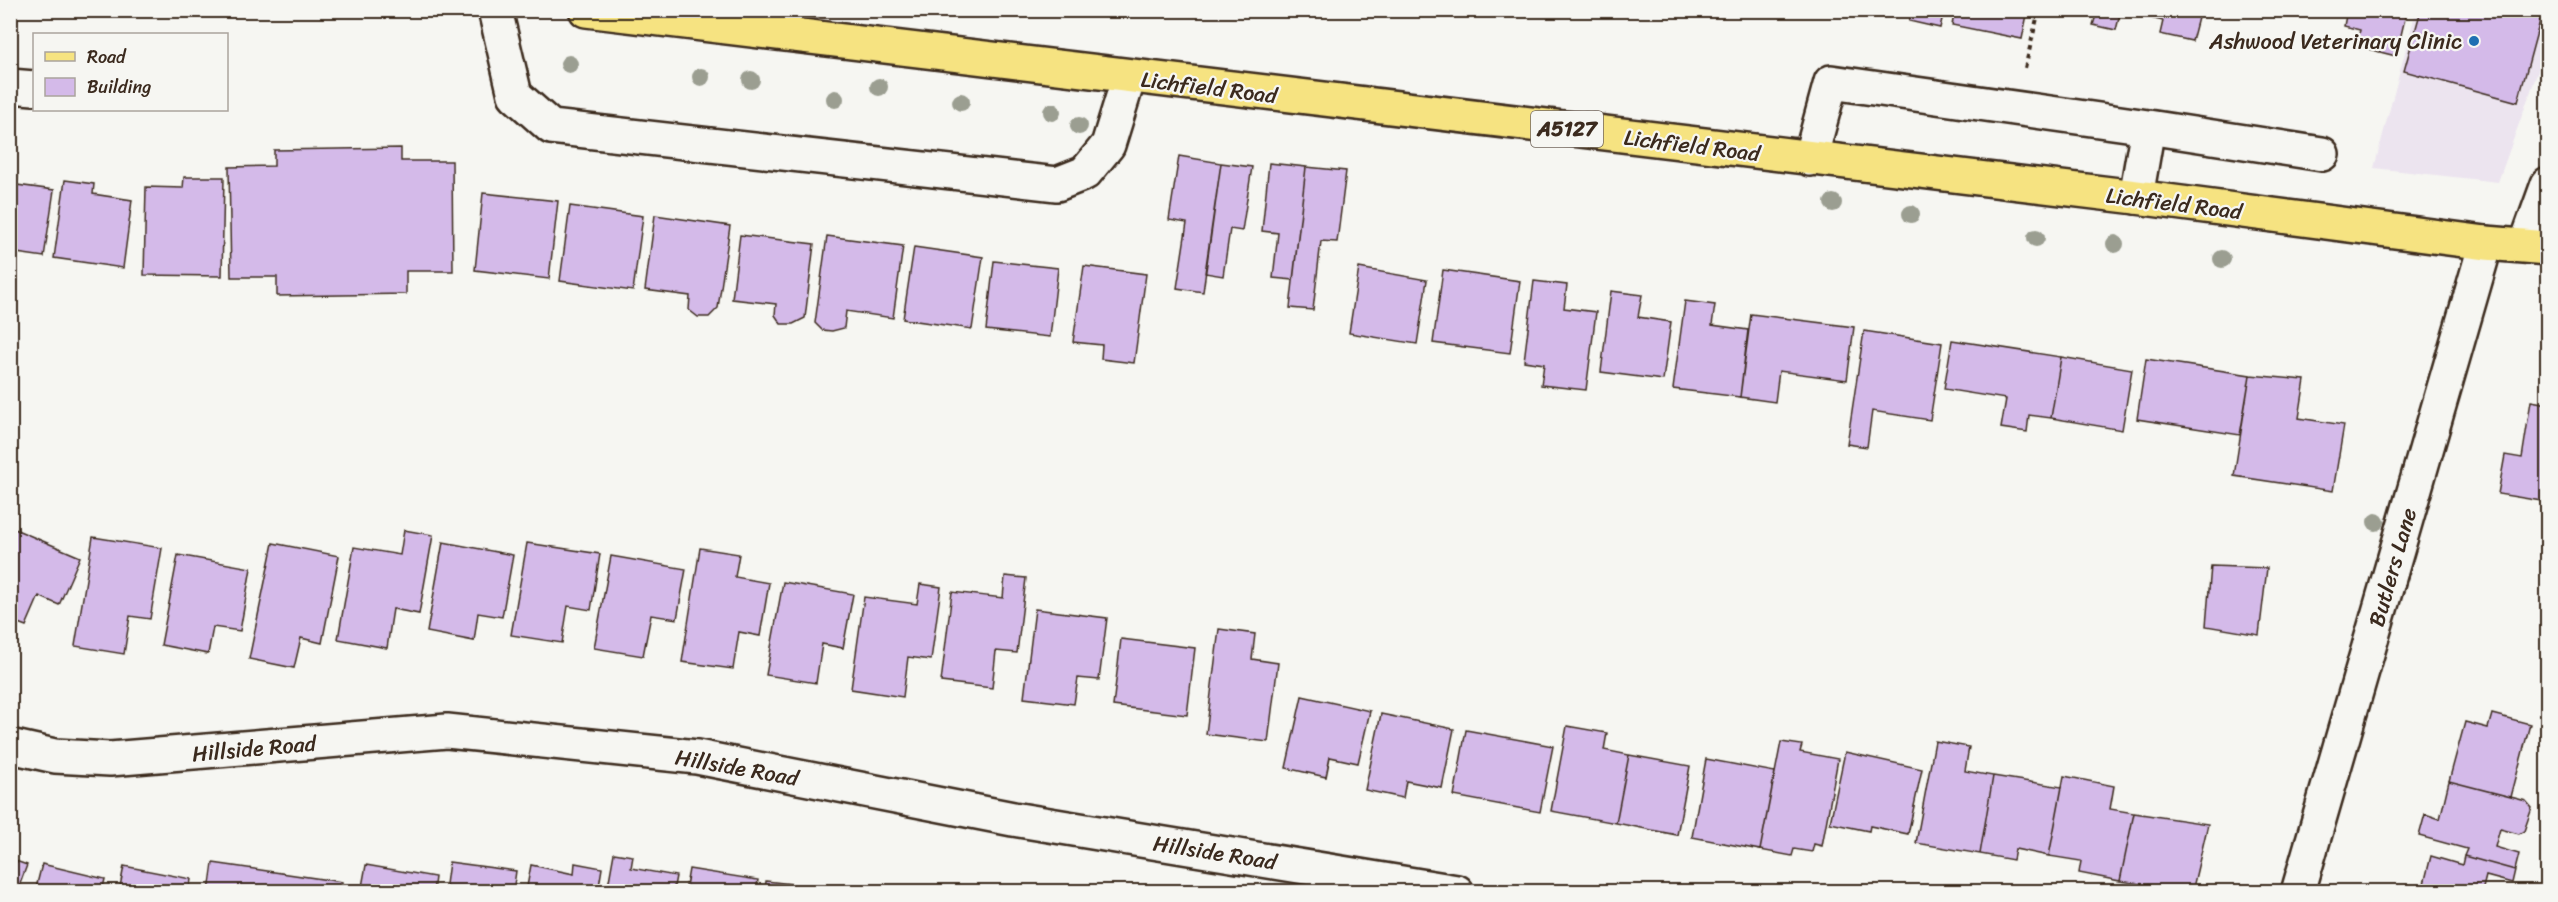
<svg xmlns="http://www.w3.org/2000/svg" width="2558" height="902" viewBox="0 0 2558 902" font-family="Sriracha,sans-serif">
	<rect width="100%" height="100%" fill="#f6f6f2"/>
	<filter id="ink" filterUnits="userSpaceOnUse"><feTurbulence type="fractalNoise" baseFrequency=".0167" numOctaves="2"/><feDisplacementMap in="SourceGraphic" scale="12" xChannelSelector="R" yChannelSelector="G"/><feConvolveMatrix kernelMatrix="1 2 1 2 8 2 1 2 1" color-interpolation-filters="sRGB"/></filter>
	<g filter="url(#ink)">
		<path fill="#ece4ef" d="M 2416,11 L 2547,11 L 2547,46 L 2498,182 L 2374,168 Z"/>
		<path fill="#d4bae9" stroke="#3b2a1e" stroke-width="1.5" d="M 1839,10 L 1864,10 L 1863,17 Z
			M 1912,10 L 1944,10 L 1940,28 L 1909,21 Z
			M 1955,10 L 2028,10 L 2022,39 L 1952,25 Z
			M 2092,10 L 2121,10 L 2116,30 L 2093,25 L 2097,12 Z
			M 2130,10 L 2200,10 L 2192,41 L 2160,34 L 2163,21 L 2129,13 Z
			M 2347,10 L 2407,10 L 2396,56 L 2356,46 L 2360,30 L 2344,26 Z
			M 2421,10 L 2543,10 L 2518,102 L 2404,71 Z
			M 401,148 L 401,161 L 452,161 L 453,271 L 406,271 L 406,294 L 277,296 L 277,277 L 231,277 L 229,167 L 274,166 L 274,150 Z
			M 1179,156 L 1221,163 L 1203,292 L 1177,288 L 1187,223 L 1169,220 Z
			M 1221,163 L 1252,167 L 1242,231 L 1230,229 L 1223,276 L 1205,273 Z
			M 1269,163 L 1306,167 L 1293,280 L 1273,278 L 1278,233 L 1262,231 Z
			M 1306,167 L 1346,171 L 1337,242 L 1321,241 L 1313,310 L 1290,308 Z
			M 10,175 L 18,176 L 17,185 L 54,190 L 44,257 L 10,252 Z
			M 184,177 L 224,177 L 222,276 L 144,275 L 146,187 L 183,188 Z
			M 65,180 L 94,184 L 93,194 L 132,200 L 123,268 L 54,258 Z
			M 483,193 L 558,201 L 549,279 L 475,270 Z
			M 570,206 L 643,216 L 633,291 L 560,281 Z
			M 655,215 L 730,226 L 718,308 L 709,317 L 698,317 L 689,310 L 690,296 L 645,290 Z
			M 740,235 L 814,244 L 805,318 L 793,324 L 781,324 L 775,315 L 776,304 L 732,299 Z
			M 827,236 L 903,246 L 893,318 L 846,311 L 844,328 L 832,331 L 822,330 L 815,323 Z
			M 914,247 L 983,257 L 972,329 L 903,319 Z
			M 994,261 L 1058,268 L 1050,337 L 986,330 Z
			M 1084,266 L 1146,274 L 1134,363 L 1101,359 L 1102,345 L 1073,342 Z
			M 1359,268 L 1427,280 L 1417,344 L 1349,333 Z
			M 1443,270 L 1520,281 L 1510,353 L 1433,343 Z
			M 1534,281 L 1567,285 L 1564,308 L 1596,312 L 1586,390 L 1541,385 L 1544,364 L 1524,361 Z
			M 1611,291 L 1642,295 L 1638,317 L 1671,322 L 1663,380 L 1601,372 Z
			M 1685,301 L 1715,305 L 1712,325 L 1748,330 L 1740,397 L 1673,389 Z
			M 1751,314 L 1854,327 L 1847,380 L 1779,371 L 1775,402 L 1740,397 Z
			M 1864,331 L 1942,343 L 1930,420 L 1872,411 L 1867,447 L 1847,444 Z
			M 1952,340 L 2061,357 L 2051,418 L 2029,415 L 2027,432 L 2001,428 L 2006,399 L 1944,389 Z
			M 2061,357 L 2132,369 L 2122,430 L 2051,418 Z
			M 2146,359 L 2250,375 L 2240,435 L 2137,419 Z
			M 2250,375 L 2305,380 L 2299,418 L 2344,425 L 2333,491 L 2234,476 Z
			M 2531,401 L 2548,404 L 2548,502 L 2498,494 L 2505,455 L 2522,458 Z
			M 10,527 L 80,557 L 59,605 L 39,596 L 26,626 L 10,620 Z
			M 404,530 L 433,535 L 419,614 L 393,609 L 387,648 L 338,639 L 354,547 L 400,555 Z
			M 93,537 L 162,548 L 150,619 L 130,616 L 124,654 L 75,646 Z
			M 443,542 L 513,555 L 502,617 L 478,613 L 474,641 L 427,632 Z
			M 273,543 L 339,556 L 322,643 L 301,638 L 294,668 L 249,659 Z
			M 527,543 L 600,554 L 591,610 L 568,606 L 562,643 L 511,635 Z
			M 700,548 L 739,554 L 735,577 L 769,583 L 760,636 L 739,632 L 733,669 L 682,662 Z
			M 178,555 L 251,568 L 240,631 L 213,627 L 208,654 L 161,645 Z
			M 611,556 L 686,569 L 677,619 L 651,615 L 643,656 L 594,648 Z
			M 2211,566 L 2267,568 L 2259,635 L 2206,626 Z
			M 1005,576 L 1026,578 L 1017,653 L 996,651 L 992,688 L 941,682 L 952,592 L 1003,598 Z
			M 783,582 L 853,594 L 843,648 L 822,644 L 816,683 L 766,675 Z
			M 920,584 L 941,587 L 931,660 L 908,657 L 903,697 L 851,689 L 864,597 L 917,604 Z
			M 1035,609 L 1107,618 L 1099,680 L 1078,678 L 1074,704 L 1024,698 Z
			M 1219,629 L 1255,634 L 1252,659 L 1278,663 L 1268,742 L 1206,734 Z
			M 1121,639 L 1195,648 L 1187,715 L 1113,706 Z
			M 1302,696 L 1370,711 L 1358,763 L 1330,757 L 1326,777 L 1286,768 Z
			M 1381,714 L 1454,729 L 1442,788 L 1406,781 L 1403,798 L 1365,790 Z
			M 2492,714 L 2530,724 L 2511,797 L 2449,781 L 2465,722 L 2488,728 Z
			M 1567,726 L 1607,733 L 1604,750 L 1629,755 L 1616,823 L 1551,811 Z
			M 1466,730 L 1553,746 L 1540,812 L 1454,796 Z
			M 1935,741 L 1969,747 L 1965,771 L 1993,776 L 1980,854 L 1916,843 Z
			M 1781,742 L 1802,745 L 1800,752 L 1838,759 L 1822,846 L 1814,844 L 1812,852 L 1794,849 L 1792,856 L 1760,850 Z
			M 1845,752 L 1922,769 L 1908,834 L 1870,826 L 1869,831 L 1830,823 Z
			M 1629,755 L 1690,766 L 1677,835 L 1616,823 Z
			M 1706,759 L 1775,772 L 1760,850 L 1692,837 Z
			M 1993,776 L 2062,787 L 2049,856 L 2015,849 L 2013,860 L 1980,854 Z
			M 2064,776 L 2114,786 L 2110,809 L 2134,813 L 2120,881 L 2079,873 L 2081,861 L 2049,856 Z
			M 2449,781 L 2526,801 L 2532,808 L 2524,831 L 2519,834 L 2500,829 L 2495,847 L 2519,854 L 2515,870 L 2464,856 L 2467,849 L 2419,836 L 2425,814 L 2440,819 Z
			M 2134,813 L 2208,824 L 2192,892 L 2120,881 Z
			M 614,853 L 633,856 L 631,868 L 676,876 L 673,892 L 607,892 Z
			M 2431,856 L 2462,865 L 2464,856 L 2515,870 L 2512,883 L 2486,876 L 2482,892 L 2422,892 Z
			M 10,859 L 27,865 L 17,892 L 10,892 Z
			M 449,862 L 516,871 L 513,892 L 445,892 Z
			M 213,863 L 342,882 L 341,892 L 209,892 Z
			M 575,863 L 602,868 L 598,892 L 526,892 L 531,865 L 574,874 Z
			M 42,864 L 105,879 L 102,892 L 35,892 Z
			M 366,865 L 435,877 L 433,892 L 361,892 Z
			M 124,866 L 191,879 L 189,892 L 119,892 Z
			M 689,869 L 758,880 L 756,892 L 685,892 Z
			M 766,881 L 826,888 L 826,892 L 765,892 Z"/>
		<g fill="none" stroke-linecap="round" stroke-linejoin="round">
			<g stroke="#3b2a1e" stroke-width="38">
				<path id="minor" d="M 495,10 L 515,95 L 551,127 L 1057,184 L 1085,173 L 1108,145 L 1129,77
					M 10,86 L 34,88
					M 2148,127 L 2322,154
					M 1810,159 L 1831,82 L 2148,127 L 2136,197
					M 2526,245 L 2548,184
					M 10,746 L 55,756 L 110,759 L 447,731 L 697,757 L 1013,819 L 1457,892
					M 2298,892 L 2486,243"/>
			</g>
			<g stroke="#3b2a1e" stroke-width="38">
				<path id="primary" d="M 586,10 L 2136,197 L 2486,243 L 2548,248"/>
			</g>
			<path stroke="#3b2a1e" stroke-width="4" stroke-dasharray="4.5 4.5" stroke-linecap="butt" d="M 2025,68 L 2039,10"/>
			<use href="#minor" stroke="#f6f6f2" stroke-width="33"/>
			<use href="#primary" stroke="#f6e381" stroke-width="33"/>
		</g>
		<g fill="#9b9e91">
			<circle cx="569" cy="64" r="9"/>
			<circle cx="701" cy="77" r="9"/>
			<circle cx="751" cy="80" r="9"/>
			<circle cx="879" cy="87" r="9"/>
			<circle cx="835" cy="99" r="9"/>
			<circle cx="961" cy="102" r="9"/>
			<circle cx="1052" cy="112" r="9"/>
			<circle cx="1079" cy="126" r="9"/>
			<circle cx="1833" cy="203" r="9"/>
			<circle cx="1911" cy="214" r="9"/>
			<circle cx="2036" cy="238" r="9"/>
			<circle cx="2115" cy="244" r="9"/>
			<circle cx="2222" cy="259" r="9"/>
			<circle cx="2376" cy="522" r="9"/>
		</g>
	</g>
	<circle fill="#1f6fb2" stroke="#f6f6f2" stroke-width="2" cx="2474" cy="41" r="6"/>
	<g text-anchor="middle" stroke-width="4.5" stroke-linejoin="round" paint-order="stroke">
		<rect fill="#f6f6f2" stroke="#73675e" stroke-width="1.5" x="1531" y="111" width="72" height="36" rx="4.5"/>
		<g font-size="21" font-weight="bold" fill="#3b2a1e">
			<text x="1567" y="136">A5127</text>
		</g>
		<g font-size="22" fill="#3b2a1e" stroke="#f6f6f2" text-anchor="end">
			<text x="2462" y="49">Ashwood Veterinary Clinic</text>
		</g>
		<g font-size="22" fill="#3b2a1e" stroke="#f6f6f2">
			<text transform="translate(1209 87) rotate(7)" y="8">Lichfield Road</text>
			<text transform="translate(1692 145) rotate(7)" y="8">Lichfield Road</text>
			<text transform="translate(2174 203) rotate(7)" y="8">Lichfield Road</text>
			<text transform="translate(2392 567) rotate(-74)" y="8">Butlers Lane</text>
			<text transform="translate(254 748) rotate(-5)" y="8">Hillside Road</text>
			<text transform="translate(737 767) rotate(10)" y="8">Hillside Road</text>
			<text transform="translate(1215 852) rotate(9)" y="8">Hillside Road</text>
		</g>
	</g>
	<rect width="2558" height="902" fill="none" stroke="#f6f6f2" stroke-width="36"/>
	<rect x="18" y="18" width="2522" height="866" fill="none" stroke="#3b2a1e" stroke-width="2" filter="url(#ink)"/>
	<rect x="33" y="33" width="195" height="78" fill="#f6f6f2" stroke="#aba49d" stroke-width="1.5"/>
	<rect x="45" y="52" width="30" height="9" fill="#f6e381" stroke="#aba49d" stroke-width="1.5"/>
	<text x="87" y="63" font-size="18" fill="#3b2a1e">Road</text>
	<rect x="45" y="78" width="30" height="18" fill="#d4bae9" stroke="#aba49d" stroke-width="1.5"/>
	<text x="87" y="93" font-size="18" fill="#3b2a1e">Building</text>
</svg>
